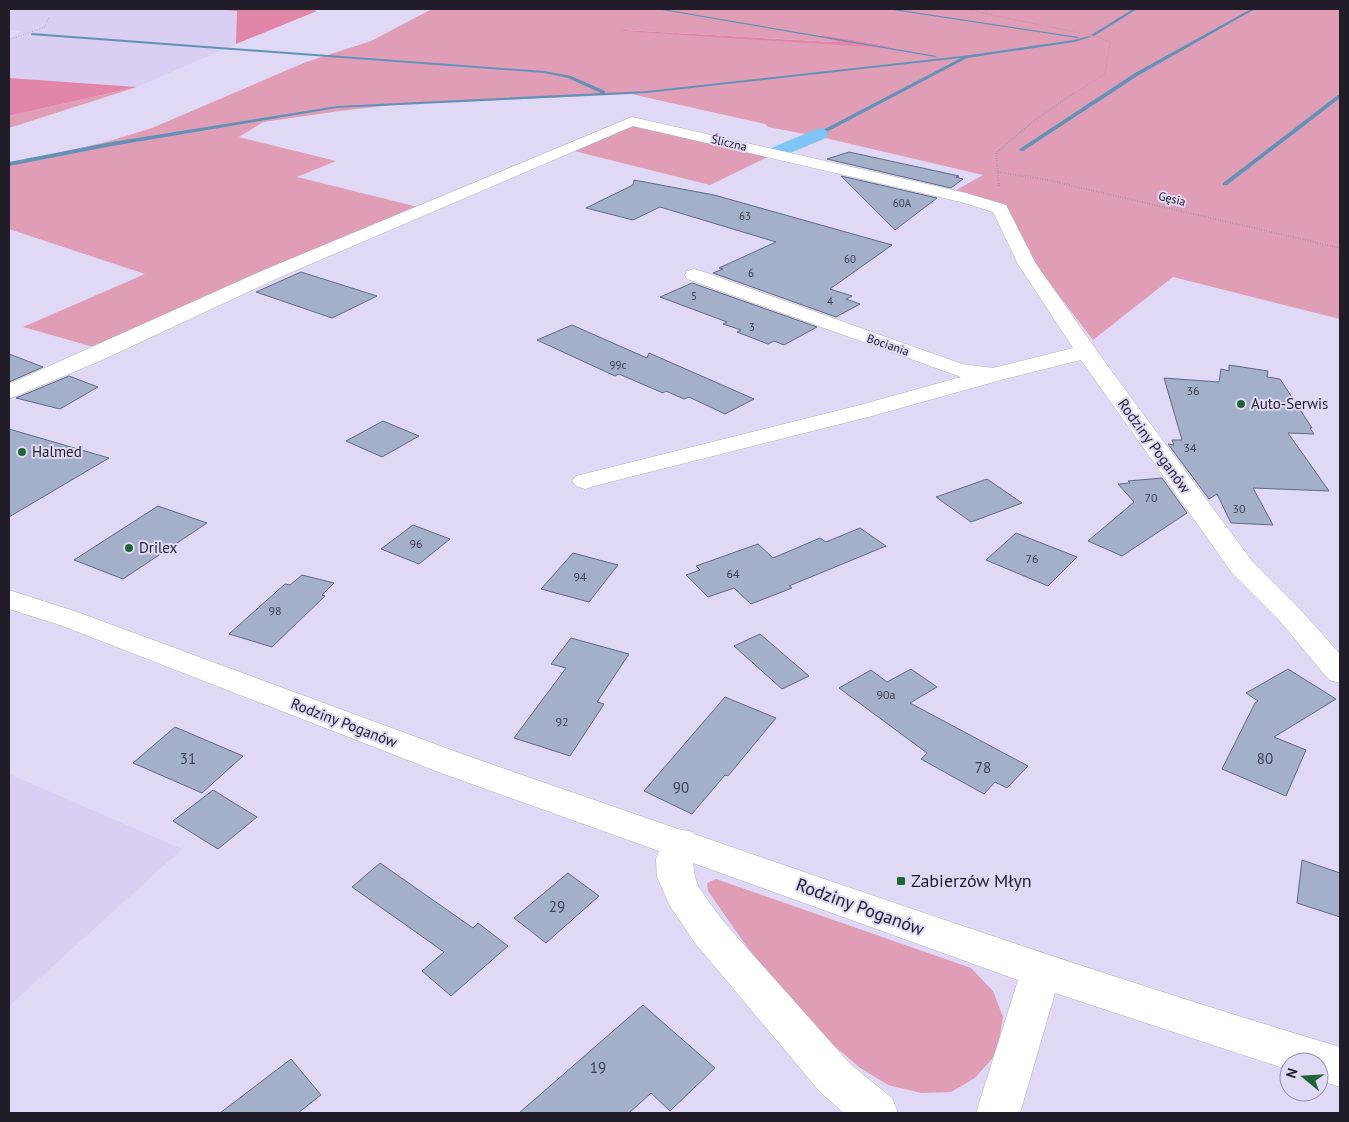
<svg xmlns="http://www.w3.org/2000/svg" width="1349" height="1122" viewBox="0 0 1349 1122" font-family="'PT Sans',sans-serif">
	<rect width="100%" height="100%" fill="#e0d9f6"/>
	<path fill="#d8cff3" d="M 9,9 L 210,9 L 237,11 L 240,24 L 236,44 L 137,87 L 9,78 L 9,38 L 22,31 L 9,30 Z
		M 9,774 L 182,849 L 9,1006 Z"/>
	<path fill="#e09db6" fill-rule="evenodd" d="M 432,9 L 1340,9 L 1340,319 L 1173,277 L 1093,340 L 1035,264 L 1004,207 L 951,193 L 983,175 L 821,137 L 768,127 L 765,124 L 631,94 L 391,105 L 340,111 L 263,122 L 239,137 L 336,161 L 297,177 L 422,208 L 97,348 L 23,327 L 145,274 L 9,229 L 9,164 L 106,142 L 152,128 L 306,62 L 371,41 ZM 624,30 L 835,42 L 837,40 L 821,37 L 823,35 L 888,46 L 622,31 Z
		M 137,87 L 9,128 L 9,116 Z
		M 645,120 L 778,152 L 710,185 L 574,151 Z
		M 716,879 L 971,968 L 993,991 L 1003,1017 L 997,1053 L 975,1078 L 951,1092 L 921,1093 L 888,1085 L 859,1067 L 789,1007 L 708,891 L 707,883 Z"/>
	<path fill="#e185a9" d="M 210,9 L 309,9 L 317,11 L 236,44 L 237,11 Z
		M 624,30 L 834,42 L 837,41 L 819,37 L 823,35 L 889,46 L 886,48 L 621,31 Z
		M 9,78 L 137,87 L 9,116 Z"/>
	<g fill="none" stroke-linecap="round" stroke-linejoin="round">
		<path fill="#6293b7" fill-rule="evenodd" d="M 656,9 L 663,9 L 937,56 L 935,57 Z
			M 886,9 L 894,9 L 1079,37 L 1077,38 Z
			M 1133,9 L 1137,9 L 1094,36 L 1091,35 Z
			M 1251,9 L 1255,9 L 1139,75 L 1023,151 L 1018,150 L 1135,73 Z
			M 32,33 L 544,71 L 571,76 L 605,91 L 605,93 L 647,91 L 970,55 L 1074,40 L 1089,36 L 1091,37 L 1074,42 L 967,58 L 819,136 L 817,135 L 817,133 L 961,58 L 647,93 L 337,108 L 112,146 L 9,166 L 9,162 L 112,142 L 337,106 L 601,93 L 568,78 L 544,73 L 31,35 Z
			M 1338,95 L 1340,95 L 1340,98 L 1227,185 L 1223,185 L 1223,183 Z"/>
		<path fill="#7fc6f4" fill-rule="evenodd" d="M 819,128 L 826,130 L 828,134 L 826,138 L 778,158 L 771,156 L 768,152 L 771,148 Z"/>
	</g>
	<path fill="#a4afca" stroke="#606a82" d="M 849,152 L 959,176 L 956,177 L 963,179 L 951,188 L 827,159 Z
		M 841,176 L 937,198 L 895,230 Z
		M 634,180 L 714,195 L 892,245 L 830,289 L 852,296 L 846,299 L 860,304 L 836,317 L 713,273 L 723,269 L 719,268 L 776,242 L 660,207 L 633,220 L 586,208 L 633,185 Z
		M 301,272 L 377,296 L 332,318 L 256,292 Z
		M 692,283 L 817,327 L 784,345 L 774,341 L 768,344 L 737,332 L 741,330 L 723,324 L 727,322 L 660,297 Z
		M 572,325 L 647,358 L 649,353 L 754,399 L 725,414 L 689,397 L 684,399 L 666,391 L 663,393 L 619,374 L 615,376 L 537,340 Z
		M 9,354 L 43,367 L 9,382 Z
		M 1229,365 L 1268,371 L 1267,377 L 1280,379 L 1312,428 L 1310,428 L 1314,434 L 1288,433 L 1329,491 L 1253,488 L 1273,525 L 1231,523 L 1217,494 L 1209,499 L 1168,444 L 1174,445 L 1172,440 L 1182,440 L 1164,378 L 1219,382 L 1221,369 L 1229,371 Z
		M 69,376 L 98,387 L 60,409 L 16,398 Z
		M 383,421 L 419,436 L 382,457 L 346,441 Z
		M 9,429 L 109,458 L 9,517 Z
		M 1162,478 L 1187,513 L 1122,556 L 1088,541 L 1134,502 L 1118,484 L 1130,483 L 1128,481 Z
		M 987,479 L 1022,503 L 971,522 L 936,497 Z
		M 158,506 L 207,523 L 123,579 L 74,560 Z
		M 413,525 L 450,539 L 419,564 L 381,549 Z
		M 860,528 L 886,546 L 789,586 L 792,588 L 751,604 L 734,588 L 708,597 L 686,575 L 700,570 L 696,566 L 758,544 L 773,558 L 820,538 L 826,542 Z
		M 1016,533 L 1077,557 L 1048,586 L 986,560 Z
		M 573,553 L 618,565 L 589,602 L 541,589 Z
		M 302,575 L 334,583 L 322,595 L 325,596 L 272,647 L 229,634 L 285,584 L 290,585 Z
		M 760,634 L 809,676 L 782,689 L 734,646 Z
		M 571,638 L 629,654 L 597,702 L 604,704 L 570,756 L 514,738 L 566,668 L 551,664 Z
		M 911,669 L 937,687 L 910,703 L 1028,766 L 1007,788 L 995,782 L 984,794 L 921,759 L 927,753 L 839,688 L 871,670 L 887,682 Z
		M 1288,669 L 1336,699 L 1274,737 L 1306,750 L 1286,796 L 1222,769 L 1255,703 L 1258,701 L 1246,693 Z
		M 725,697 L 776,718 L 728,776 L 725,775 L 692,814 L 644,791 Z
		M 175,727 L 243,756 L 202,793 L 133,763 Z
		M 213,790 L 257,817 L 218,849 L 173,821 Z
		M 1302,860 L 1340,873 L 1340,917 L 1297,903 Z
		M 380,863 L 473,928 L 478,923 L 508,946 L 451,996 L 422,971 L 444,952 L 352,887 Z
		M 568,873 L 599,896 L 546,943 L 514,918 Z
		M 643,1005 L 715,1068 L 670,1111 L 651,1093 L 629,1113 L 519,1113 Z
		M 291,1059 L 321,1095 L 298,1113 L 220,1113 Z"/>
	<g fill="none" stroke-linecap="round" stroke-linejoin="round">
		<g stroke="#b5aeca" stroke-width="1">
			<path id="minor" d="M 632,117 L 966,193 L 1006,205 L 1036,264 L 1107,365 L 1252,561 L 1299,608 L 1340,654 L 1340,683 L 1329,680 L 1279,620 L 1232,573 L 1081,360 L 1001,380 L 872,416 L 594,486 L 585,489 L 576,486 L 572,481 L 576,476 L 856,406 L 961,377 L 687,279 L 685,275 L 687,271 L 694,269 L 701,271 L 962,364 L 993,368 L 1073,348 L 1018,264 L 993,212 L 961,202 L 633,126 L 278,278 L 100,361 L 9,399 L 9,384 L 264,270 Z
				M 9,590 L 80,613 L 465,755 L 678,829 L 693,832 L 694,834 C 908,908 1123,982 1340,1047 L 1340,1087 L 1319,1080 L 1319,1062 L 1289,1062 L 1289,1070 L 1055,993 L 1020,1113 L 976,1113 L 1018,980 L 693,863 L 695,877 L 699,888 L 723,921 L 850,1064 L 892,1098 L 898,1113 L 844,1113 L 820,1092 L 695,943 L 670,906 L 657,877 L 656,859 L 659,851 L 441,773 L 60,625 L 9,609 Z"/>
		</g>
		<path stroke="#908aa0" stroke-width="1" stroke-dasharray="0.5 2" stroke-linecap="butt" d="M 964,9 L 1098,37 L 1110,42 L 1105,74 L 1073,94
			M 9,40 L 45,27 L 49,17"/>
		<path stroke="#908aa0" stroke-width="2" stroke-dasharray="0.5 2" stroke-linecap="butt" d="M 998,172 L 1043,179 L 1340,248
			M 999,186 L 996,153 L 1035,120 L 1074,93"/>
		<use href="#minor" fill="#fff" fill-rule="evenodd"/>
	</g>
	<g fill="#1e6733" stroke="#e0d9f6" stroke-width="2">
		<circle cx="1241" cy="404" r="5"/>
		<circle cx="22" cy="452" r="5"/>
		<circle cx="129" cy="548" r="5"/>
		<rect x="896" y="876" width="10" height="10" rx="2.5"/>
	</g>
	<g text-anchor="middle" stroke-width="4" stroke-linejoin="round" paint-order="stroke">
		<g font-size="11" fill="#414250">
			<text x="902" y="207">60A</text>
			<text x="745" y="220">63</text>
			<text x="850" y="263">60</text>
			<text x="751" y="277">6</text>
			<text x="694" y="300">5</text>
			<text x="830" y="305">4</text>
			<text x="752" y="331">3</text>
			<text x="618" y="369">99c</text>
		</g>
		<g font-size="12" fill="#201d28" stroke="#e0d9f6">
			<text transform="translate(729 143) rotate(13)" y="4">Śliczna</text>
			<text transform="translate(1172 199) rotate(13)" y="4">Gęsia</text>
			<text transform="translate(888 345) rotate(19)" y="4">Bociania</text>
		</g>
		<g font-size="12" fill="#414250">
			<text x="1193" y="395">36</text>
			<text x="1190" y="452">34</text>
			<text x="1151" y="502">70</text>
			<text x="1239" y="513">30</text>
			<text x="416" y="548">96</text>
			<text x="1032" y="563">76</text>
			<text x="733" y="578">64</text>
			<text x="580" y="581">94</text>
			<text x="275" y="615">98</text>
			<text x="886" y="699">90a</text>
			<text x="562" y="726">92</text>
		</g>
		<g font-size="15" fill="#201d28" stroke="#e0d9f6" text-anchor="start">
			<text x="1251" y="409">Auto-Serwis</text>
			<text x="32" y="457">Halmed</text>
			<text x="139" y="553">Drilex</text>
		</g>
		<g font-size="15" fill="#201d28" stroke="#e0d9f6">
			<text transform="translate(1154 446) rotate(54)" y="5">Rodziny Poganów</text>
			<text transform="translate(344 723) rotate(21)" y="5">Rodziny Poganów</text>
		</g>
		<g font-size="15" fill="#414250">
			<text x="188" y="764">31</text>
			<text x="1265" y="764">80</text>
			<text x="983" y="773">78</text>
			<text x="681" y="793">90</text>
			<text x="557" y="912">29</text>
			<text x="598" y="1073">19</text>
		</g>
		<g font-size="18" fill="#201d28" stroke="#e0d9f6" text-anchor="start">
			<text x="911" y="887">Zabierzów Młyn</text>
		</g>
		<g font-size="18" fill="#201d28" stroke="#e0d9f6">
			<text transform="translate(860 907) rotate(20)" y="6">Rodziny Poganów</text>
		</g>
	</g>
	<rect width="1349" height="1122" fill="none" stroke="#201d28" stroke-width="20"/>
	<g transform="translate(1304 1077) rotate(288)"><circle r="24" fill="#e0d9f6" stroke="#938ea4"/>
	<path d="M0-4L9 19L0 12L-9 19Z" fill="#1e6733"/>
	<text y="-8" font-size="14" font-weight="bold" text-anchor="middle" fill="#201d28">N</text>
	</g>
</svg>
